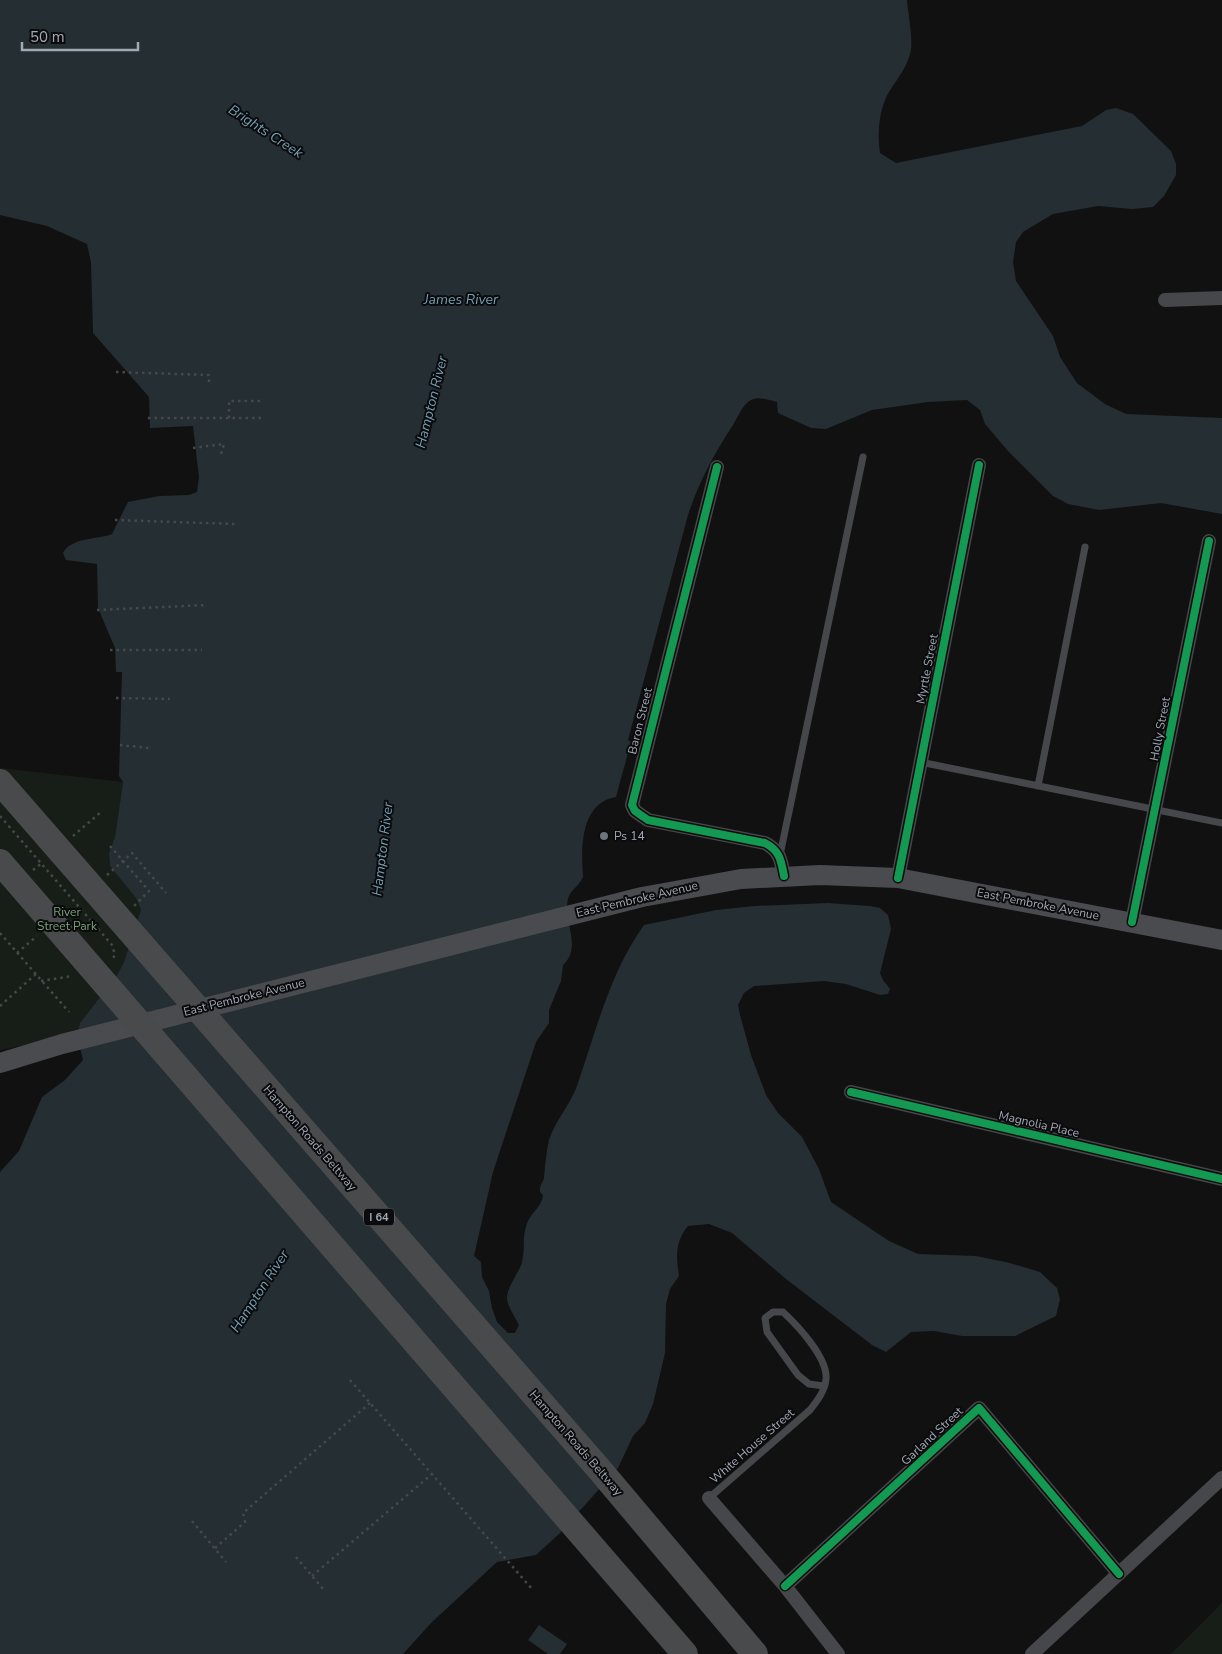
<svg xmlns="http://www.w3.org/2000/svg" width="1222" height="1654" viewBox="0 0 1222 1654" font-family="'Nunito Sans',sans-serif">
	<rect width="100%" height="100%" fill="#111"/>
	<path fill="#171e17" d="M 0,768 L 123,782 L 115,837 L 109,853 L 110,865 L 136,898 L 141,910 L 124,962 L 117,975 L 80,1023 L 77,1035 L 0,1050 Z
		M 1222,1603 L 1222,1654 L 1171,1654 Z"/>
	<path fill="#242e33" d="M 0,0 L 907,0 C 908,14 914,42 910,54 C 906,69 897,79 889,92 C 879,109 877,133 880,153 L 896,163 L 921,158 L 1082,126 L 1106,110 L 1116,108 L 1133,114 L 1171,151 L 1176,164 L 1176,175 L 1164,196 L 1153,207 L 1132,209 L 1098,206 L 1053,214 L 1023,232 L 1016,242 L 1013,262 L 1016,281 L 1053,336 L 1060,357 L 1077,383 L 1105,404 L 1126,414 L 1222,418 L 1222,514 L 1161,503 L 1099,510 L 1068,504 L 1053,496 L 1008,451 L 985,424 L 980,410 L 967,400 L 928,402 L 872,410 L 826,429 L 811,428 L 778,413 L 777,402 C 769,400 759,396 751,400 C 742,405 738,417 733,425 C 714,454 699,482 688,515 L 628,740 L 631,742 L 616,797 C 580,803 581,848 583,877 C 580,885 572,889 569,896 C 560,918 584,946 563,965 L 561,981 L 549,1010 L 549,1023 L 536,1042 L 493,1172 L 474,1256 L 481,1262 L 482,1277 L 489,1291 L 492,1308 L 497,1322 L 508,1333 L 515,1333 L 519,1325 C 515,1317 507,1306 507,1297 C 508,1285 519,1273 522,1262 C 526,1246 521,1238 528,1221 C 533,1211 542,1206 543,1195 L 540,1192 C 539,1185 543,1183 544,1178 C 545,1166 546,1153 549,1140 C 555,1121 570,1105 577,1086 C 596,1031 610,972 644,925 L 716,910 L 754,906 L 828,903 L 870,906 L 880,908 L 888,915 L 891,929 L 880,973 L 883,980 L 890,989 L 888,994 L 880,995 L 846,984 L 824,981 L 754,986 L 744,993 L 738,1005 L 740,1015 L 751,1055 L 766,1095 L 778,1113 L 802,1137 L 819,1169 L 831,1202 L 889,1241 L 918,1254 L 976,1256 L 1010,1263 L 1040,1272 L 1057,1288 L 1060,1299 L 1056,1316 L 1015,1336 L 962,1336 L 934,1331 L 911,1332 L 886,1352 L 872,1345 L 786,1279 L 732,1233 L 709,1224 L 688,1226 C 675,1242 676,1256 679,1276 L 670,1289 L 666,1304 L 665,1353 L 653,1404 L 645,1423 L 633,1436 L 618,1468 L 559,1534 L 536,1555 L 497,1562 L 431,1623 L 403,1654 L 0,1654 L 0,1172 L 19,1151 L 42,1097 L 65,1080 L 83,1060 L 77,1035 L 80,1023 L 117,975 L 124,962 L 141,910 L 136,898 L 110,866 L 109,853 L 115,837 L 123,782 L 119,776 L 122,672 L 116,672 L 115,648 L 98,608 L 97,564 L 66,560 L 63,553 C 71,537 97,540 112,534 L 128,502 L 159,496 L 189,495 L 197,492 L 199,477 L 193,426 L 150,428 L 149,397 L 93,333 L 91,262 L 87,244 L 47,226 L 0,215 Z
		M 539,1625 L 567,1644 L 560,1654 L 548,1654 L 528,1640 Z"/>
	<g fill="none" stroke-linecap="round" stroke-linejoin="round">
		<path stroke="#46484c" stroke-width="2.5" stroke-dasharray="2.5 4" stroke-linecap="butt" d="M 116,372 L 209,375 L 209,384
			M 148,418 L 263,418
			M 229,418 L 229,401 L 264,401
			M 193,448 L 224,444 L 221,454
			M 115,520 L 235,524
			M 97,610 L 207,605
			M 110,650 L 202,650
			M 116,698 L 170,699
			M 120,745 L 149,748 L 149,750
			M 0,816 L 112,945 L 115,955 L 111,961
			M 73,836 L 101,812
			M 110,846 L 149,891 L 134,906
			M 33,870 L 42,863
			M 107,875 L 132,853 L 166,893
			M 0,933 L 69,1012
			M 17,953 L 37,936
			M 41,981 L 72,976
			M 0,1006 L 36,974
			M 350,1380 L 532,1589
			M 192,1521 L 226,1562
			M 215,1548 L 245,1522 L 243,1513 L 370,1403
			M 296,1557 L 323,1589
			M 312,1576 L 432,1474"/>
		<path stroke="#45474a" stroke-width="7" d="M 920,762 L 1222,823
			M 1038,786 L 1085,547
			M 780,855 L 863,457
			M 709,1498 L 810,1410 C 817,1401 825,1391 826,1379 C 828,1358 798,1326 783,1312 L 773,1312 L 765,1318 L 767,1332 L 798,1375 L 809,1384 L 824,1386"/>
		<path stroke="#45474a" stroke-width="14" d="M 1165,300 L 1222,298
			M 717,467 L 632,805 L 635,811 L 648,820 L 765,843 C 780,851 781,860 784,876
			M 898,878 L 979,465
			M 1132,922 L 1209,541
			M 851,1092 L 1222,1179
			M 709,1498 L 785,1586 L 838,1654
			M 785,1586 L 979,1408 L 1119,1574
			M 1032,1654 L 1222,1478"/>
		<path stroke="#494b4e" stroke-width="20" d="M 0,1063 L 62,1044 L 642,897 L 741,879 L 820,875 L 898,878 L 1222,940"/>
		<path stroke="#484a4c" stroke-width="26" d="M 0,782 L 599,1469 L 755,1654
			M 0,862 L 685,1654"/>
		<g stroke="#0b0b0d" stroke-width="11">
			<path id="cycleway" d="M 717,467 L 632,805 L 635,811 L 648,820 L 765,843 C 780,851 781,860 784,876
				M 898,878 L 979,465
				M 1132,922 L 1209,541
				M 851,1092 L 1222,1179
				M 785,1586 L 979,1408 L 1119,1574"/>
		</g>
		<use href="#cycleway" stroke="#139951" stroke-width="8"/>
	</g>
	<circle fill="#6e747b" stroke="#0b0b0d" stroke-width="2" cx="604" cy="836" r="5"/>
	<g text-anchor="middle" stroke-width="4" stroke-linejoin="round" paint-order="stroke">
		<rect fill="#0b0b0d" stroke="#737a82" stroke-width="1" x="364" y="1208.5" width="30" height="17" rx="4"/>
		<g font-size="11" font-weight="bold" fill="#a0a9b4">
			<text x="379" y="1221">I 64</text>
		</g>
		<g font-size="12" fill="#a0a9b4" stroke="#0b0b0d">
			<text transform="translate(927 669) rotate(-79)" y="4">Myrtle Street</text>
			<text transform="translate(640 721) rotate(-76)" y="4">Baron Street</text>
			<text transform="translate(1160 729) rotate(-79)" y="4">Holly Street</text>
			<text transform="translate(637 899) rotate(-13)" y="4">East Pembroke Avenue</text>
			<text transform="translate(1038 904) rotate(11)" y="4">East Pembroke Avenue</text>
			<text transform="translate(244 997) rotate(-14)" y="4">East Pembroke Avenue</text>
			<text transform="translate(1039 1124) rotate(13)" y="4">Magnolia Place</text>
			<text transform="translate(310 1138) rotate(49)" y="4">Hampton Roads Beltway</text>
			<text transform="translate(932 1436) rotate(-43)" y="4">Garland Street</text>
			<text transform="translate(576 1443) rotate(49)" y="4">Hampton Roads Beltway</text>
			<text transform="translate(752 1446) rotate(-41)" y="4">White House Street</text>
		</g>
		<g font-size="12" fill="#a0a9b4" stroke="#0b0b0d" text-anchor="start">
			<text x="614" y="840">Ps 14</text>
		</g>
		<g font-size="12" fill="#79a076" stroke="#0b0b0d">
			<text x="67" y="916">River<tspan x="67" dy="14">Street Park</tspan></text>
		</g>
		<g font-size="14" font-style="italic" fill="#749fb2" stroke="#0b0b0d">
			<text transform="translate(266 131) rotate(33)" y="5">Brights Creek</text>
			<text x="461" y="304">James River</text>
			<text transform="translate(431 402) rotate(-76)" y="5">Hampton River</text>
			<text transform="translate(382 849) rotate(-83)" y="5">Hampton River</text>
			<text transform="translate(259 1291) rotate(-57)" y="5">Hampton River</text>
		</g>
	</g>
	<path d="M22 42v8h116v-8" fill="none" stroke="#a0a9b4" stroke-width="2.5"/>
	<text x="30" y="42" font-size="15" fill="#a0a9b4" stroke="#0b0b0d" stroke-width="4" paint-order="stroke">50 m</text>
</svg>
